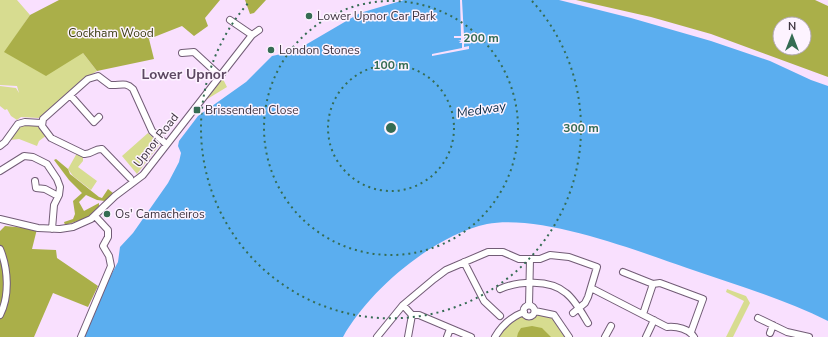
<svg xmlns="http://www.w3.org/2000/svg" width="828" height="337" viewBox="0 0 828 337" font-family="'Nunito Sans',sans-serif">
	<rect width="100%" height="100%" fill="#f9e0fe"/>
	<path fill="#d7dc90" d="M 0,0 L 17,0 L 30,15 L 5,52 L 83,53 L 97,71 L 80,82 L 39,118 L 21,117 L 17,120 L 11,116 L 7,109 L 5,110 L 0,106 L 0,86 L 16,88 L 19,93 L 17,86 L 0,85 Z
		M 222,77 L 227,87 L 204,101 Z
		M 23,123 L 38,124 L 47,135 L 39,141 L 37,146 L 19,139 L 10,140 L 19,126 Z
		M 148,133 L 160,144 L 137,174 L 122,156 Z
		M 77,153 L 83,155 L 83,161 L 78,167 L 97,181 L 91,190 L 73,176 L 68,169 Z
		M 727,289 L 746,296 L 750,303 L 733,337 L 726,337 L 744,301 L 726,292 Z
		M 539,314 L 552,316 L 566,337 L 497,337 L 505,326 L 519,316 L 532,318 Z"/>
	<path fill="#aaaf49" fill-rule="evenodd" d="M 59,0 L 220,0 L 205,18 L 208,26 L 194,36 L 182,26 L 149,39 L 154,59 L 97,71 L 83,53 L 46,76 L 4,52 L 30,15 Z
		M 245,0 L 266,0 L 254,13 L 250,14 Z
		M 576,0 L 815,0 L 828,6 L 828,77 L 711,34 L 651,17 ZM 780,24 L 804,24 L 804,48 L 780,48 Z
		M 56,159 L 68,169 L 70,174 L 99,197 L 102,198 L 108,189 L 113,193 L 105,201 L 97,200 L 86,195 L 79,202 L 84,211 L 99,203 L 99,206 L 87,218 L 65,225 L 64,222 L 73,219 L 75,214 L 73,201 L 82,193 L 69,180 L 54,160 Z
		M 5,226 L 37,229 L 32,249 L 56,250 L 57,258 L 98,286 L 88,307 L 53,293 L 34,337 L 0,337 L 0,231 Z
		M 532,326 L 542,328 L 551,337 L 517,337 L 518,333 L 521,328 Z"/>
	<path fill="#5baeef" d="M 404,0 L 559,0 L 631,18 L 711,41 L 770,61 L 811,80 L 828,86 L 828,321 C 783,299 734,284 687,268 C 635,250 541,214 487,224 C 434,235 369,290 343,337 L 84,337 L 104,288 L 118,262 L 120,247 L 133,233 L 168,183 L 179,162 L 181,153 L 178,146 L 179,141 L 198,116 L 246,82 L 272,56 L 295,51 L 360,13 Z"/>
	<path fill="#f9e0fe" d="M 460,0 L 462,0 L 464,36 L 469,36 L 464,37 L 464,40 L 467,40 L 466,41 L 467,42 L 464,43 L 464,47 L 469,46 L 469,49 L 432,56 L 432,54 L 462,48 L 462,43 L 459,43 L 461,41 L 458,40 L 461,40 L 461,38 L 454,38 L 454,36 L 461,36 Z"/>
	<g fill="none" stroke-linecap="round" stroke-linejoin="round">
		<g stroke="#725c76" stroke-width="8">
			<path id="minor" d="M 230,20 L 252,35
				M 182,53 L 194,52 L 220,76
				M 70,95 L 94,122 L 99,117
				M 0,146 L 5,142 L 18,124 L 25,122 L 41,123
				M 0,171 L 24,156 L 33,157 L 47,164 L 57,179 L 60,187 L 59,195 L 54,205 L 52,229
				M 130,178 L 102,149 C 95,148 91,155 84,154 L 51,138 L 42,126 L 43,119 L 88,79 L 98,76 L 110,85 C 120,86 125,81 133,89 L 152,131 L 166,144
				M 35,181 L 36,188 L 45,189 L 58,196
				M 0,219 L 38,228 L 60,229 L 73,227 L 91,219 L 115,196 L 143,175 L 252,35 L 259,30
				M 0,249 C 8,268 10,296 0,315
				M 464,262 L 484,301 L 500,316
				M 623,272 L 653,284 L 660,283 L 703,299 L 691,332
				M 591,288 L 667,327 C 677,326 689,329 694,337
				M 500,289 C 518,281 550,279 566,293 C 575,300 582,313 588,323
				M 403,305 L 412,315 L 408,337
				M 529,305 L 530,259
				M523.5 311a5.5 5.5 0 1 1 11 0a5.5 5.5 0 1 1-11 0Z
				M 535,311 L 554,315 L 569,337
				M 643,314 L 653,284
				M 412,315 L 419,315 L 471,337
				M 758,318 L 787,332 L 809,337
				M 770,333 L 773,325
				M 81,337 L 111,266 L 109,256 L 103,246 L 108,237 L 108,230 L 95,216
				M 377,337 L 403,305 L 434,279 L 446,270 L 488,252 L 503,252 L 519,259 L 540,259 L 550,255 L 569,257 L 597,267 L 588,297 L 585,303 L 573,313
				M 447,337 L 450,329
				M 495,337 C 502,325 511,317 524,312
				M 605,337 L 611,326
				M 646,337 L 654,320"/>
		</g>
		<use href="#minor" stroke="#fff" stroke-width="6"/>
	</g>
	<g fill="none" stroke="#356c53" stroke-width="2" stroke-dasharray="2 4">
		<circle cx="391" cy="128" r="63"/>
		<circle cx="391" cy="128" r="127"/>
		<path d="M532 1A190 190 0 1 1 250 1"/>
	</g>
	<g fill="#356c53" stroke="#fdf3ff" stroke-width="1.5">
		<circle cx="309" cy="16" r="4"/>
		<circle cx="271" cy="50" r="4"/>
		<rect x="193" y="106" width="8" height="8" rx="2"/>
		<circle cx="107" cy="214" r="4"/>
	</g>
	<g text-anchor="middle" stroke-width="3" stroke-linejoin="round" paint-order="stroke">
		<g font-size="12" fill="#3e3440" stroke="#fdf3ff" text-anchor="start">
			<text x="317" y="20">Lower Upnor Car Park</text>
			<text x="279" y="54">London Stones</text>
			<text x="205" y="114">Brissenden Close</text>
			<text x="115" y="218">Os' Camacheiros</text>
		</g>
		<g font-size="12" fill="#393b10" stroke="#fdf3ff">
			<text x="111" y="37">Cockham Wood</text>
		</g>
		<g font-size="12" fill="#3e3440" stroke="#fdf3ff">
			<text transform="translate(156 140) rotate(-52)" y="4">Upnor Road</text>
		</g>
		<g font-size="13" font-style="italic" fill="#092c46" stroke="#fdf3ff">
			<text transform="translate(481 109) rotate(-9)" y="5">Medway</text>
		</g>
		<g font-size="14" font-weight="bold" fill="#5d4962" stroke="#fdf3ff">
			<text x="184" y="79">Lower Upnor</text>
		</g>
	</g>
	<circle cx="391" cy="128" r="6" fill="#356c53" stroke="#fdf3ff" stroke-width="2"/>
	<g font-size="12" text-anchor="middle" font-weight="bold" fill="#356c53" stroke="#fdf3ff" stroke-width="3" stroke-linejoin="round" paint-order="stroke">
		<text x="481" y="42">200 m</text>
		<text x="391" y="69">100 m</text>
		<text x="581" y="132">300 m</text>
	</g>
	<g transform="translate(792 36)"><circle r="19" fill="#fdf3ff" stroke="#b1a7b3"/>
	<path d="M0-3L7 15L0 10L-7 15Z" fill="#356c53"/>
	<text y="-6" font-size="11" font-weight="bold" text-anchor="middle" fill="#3e3440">N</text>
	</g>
</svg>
